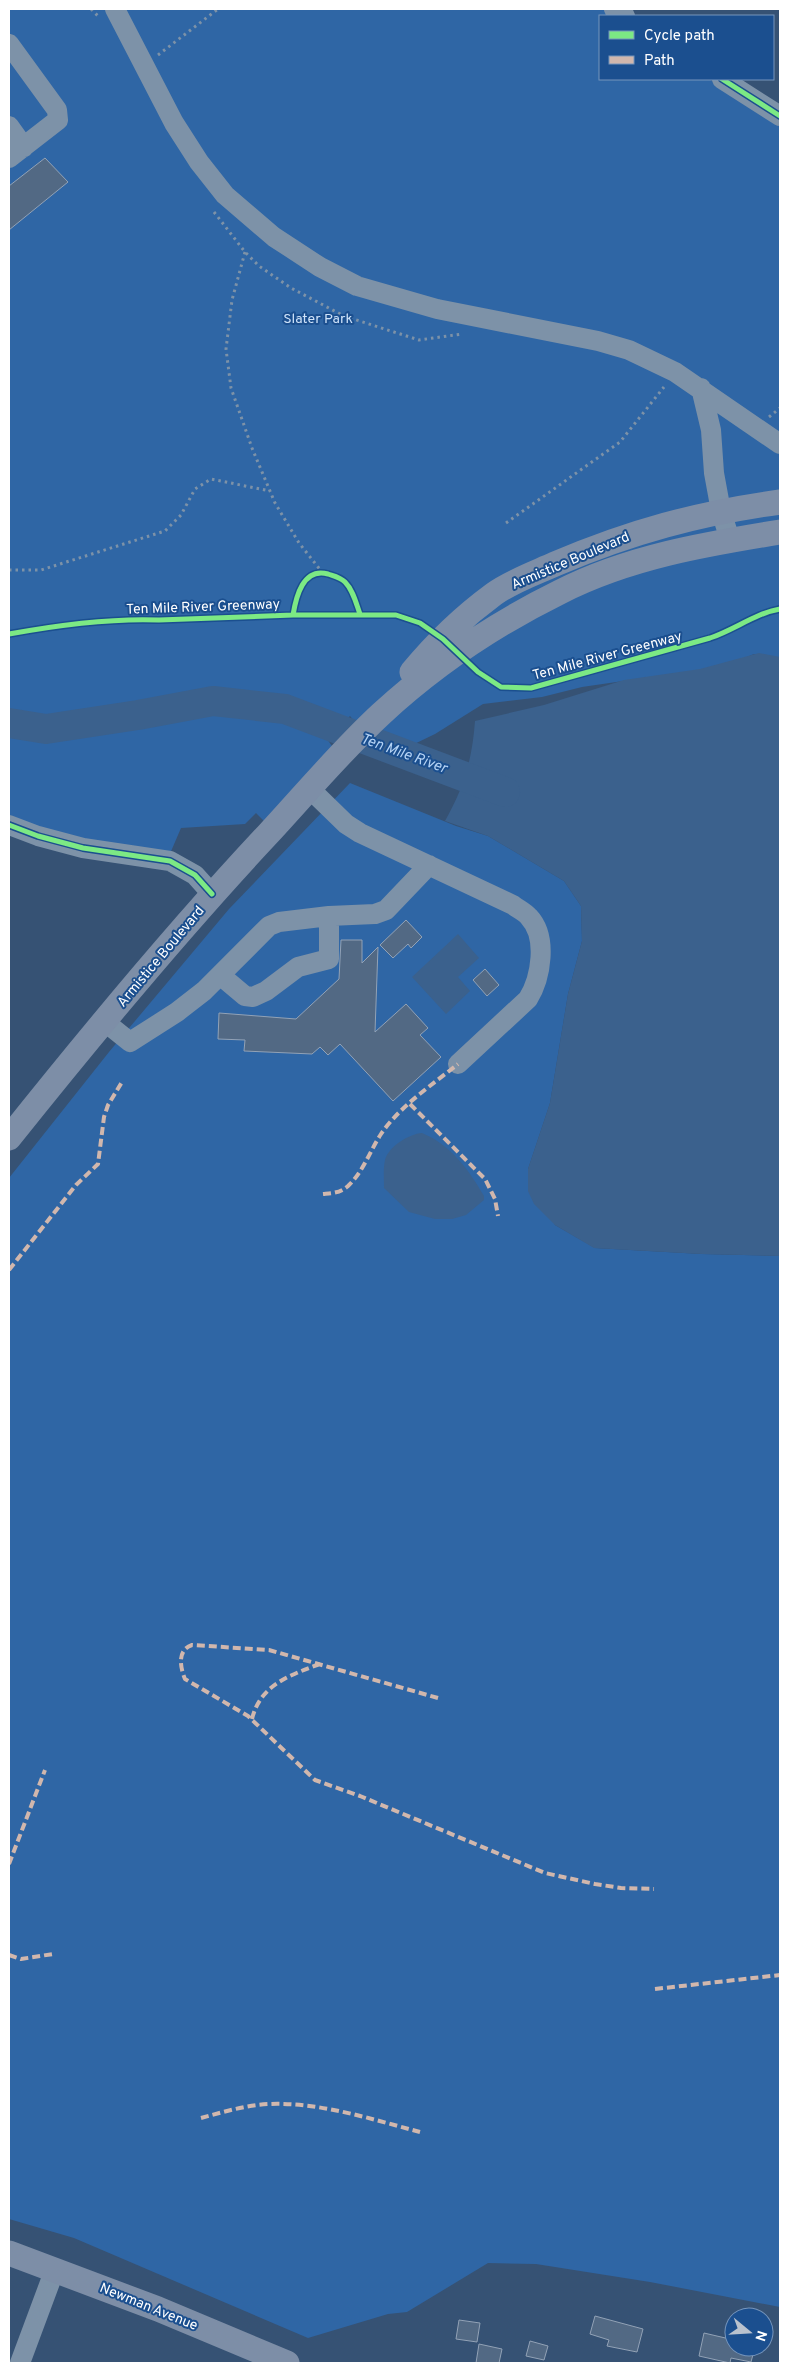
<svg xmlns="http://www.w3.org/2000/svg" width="789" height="2372" viewBox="0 0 789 2372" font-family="Overpass,sans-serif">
	<rect width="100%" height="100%" fill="#365274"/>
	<path fill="#2f66a5" d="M 9,9 L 604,9 L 615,16 L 600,16 L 600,79 L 709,79 L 780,124 L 780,661 L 754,654 L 693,679 L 630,680 L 582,687 L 542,697 L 483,704 L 435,734 L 406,748 L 379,745 L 364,733 L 350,716 L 327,739 L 339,756 L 270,827 L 256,813 L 245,824 L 181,828 L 169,856 L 9,827 Z
		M 350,783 L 456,826 L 488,836 L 564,881 L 581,906 L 582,941 L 568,994 L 550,1103 L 528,1169 L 555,1225 L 595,1248 L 702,1254 L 780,1256 L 780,2307 L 650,2282 L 536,2264 L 488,2263 L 407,2312 L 388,2314 L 308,2338 L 74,2238 L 9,2219 L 9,1178 L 109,1052 L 229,909 Z"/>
	<path fill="#3b618d" d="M 759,653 L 780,657 L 780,1256 L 702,1254 L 594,1248 L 555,1225 L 534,1204 L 528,1191 L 528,1169 L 550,1103 L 568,994 L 582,941 L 581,906 L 564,881 L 488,836 L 445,821 C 464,787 472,761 475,721 L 544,705 L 624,680 L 700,669 Z
		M 458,934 L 479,958 L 458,977 L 470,991 L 446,1014 L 412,977 Z
		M 422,1133 C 451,1145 469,1170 484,1196 L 484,1200 L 466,1215 L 452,1219 L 435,1219 L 409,1212 L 384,1188 C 384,1179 383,1169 385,1160 C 389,1146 409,1134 422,1133 Z"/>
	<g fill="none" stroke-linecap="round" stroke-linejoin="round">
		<path stroke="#3b618d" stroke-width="30" d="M 9,723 L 46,729 L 138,715 L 213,701 L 285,709 L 505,792"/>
	</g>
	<path fill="#526984" stroke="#92a2b6" d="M 45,158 L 68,182 L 9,230 L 9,186 Z
		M 406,920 L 422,937 L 411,948 L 408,944 L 393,958 L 380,945 Z
		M 341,940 L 362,940 L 362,963 L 378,947 L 375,1032 L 406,1004 L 428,1028 L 420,1035 L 441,1057 L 393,1101 L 340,1044 L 328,1055 L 320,1047 L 312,1054 L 244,1051 L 245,1040 L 218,1039 L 219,1013 L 296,1019 L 339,979 Z
		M 485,969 L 499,985 L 487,996 L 473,980 Z
		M 595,2316 L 643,2329 L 637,2352 L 607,2346 L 609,2340 L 590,2334 Z
		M 459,2320 L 480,2323 L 477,2342 L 456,2339 Z
		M 704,2333 L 734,2340 L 734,2347 L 755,2347 L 751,2362 L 731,2358 L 730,2363 L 699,2356 Z
		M 530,2341 L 548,2346 L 544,2360 L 526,2356 Z
		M 479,2344 L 502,2349 L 499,2363 L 476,2363 Z"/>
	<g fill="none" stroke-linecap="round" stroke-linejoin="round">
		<path stroke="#7d92a8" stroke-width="3" stroke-dasharray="2.5 4" stroke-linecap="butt" d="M 91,9 L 98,16
			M 158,55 L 218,9
			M 214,212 L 245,252 L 259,266 L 291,288 L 344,316 L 419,340 L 462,334
			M 245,252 L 232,300 L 226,349 L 231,388 L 252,448 L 275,503 L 299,543 L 322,572
			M 769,417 L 780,408
			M 506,523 L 620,442 L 664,387
			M 9,570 L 41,570 L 165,531 L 181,515 L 195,489 L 211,479 L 270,491"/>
		<path stroke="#7d92a8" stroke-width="20" d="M 115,9 L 174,123 L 199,162 L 225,195 L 274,237 L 320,267 L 357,286 L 437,309 L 598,341 L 629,350 L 675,372 L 780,444
			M 614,9 L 625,16
			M 9,44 L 57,110 L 58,120 L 9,158
			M 722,79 L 780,116
			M 9,126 L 24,147
			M 701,388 L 711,430 L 714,473 L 721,511 L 730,540
			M 310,789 L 346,824 L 360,833 L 513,905 C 518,909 525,912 529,917 C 548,937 541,978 528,999 L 458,1064
			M 9,825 L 38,836 L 83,848 L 170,861 L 195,875 L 212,894
			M 220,975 L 245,996 L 253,997 L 266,991 L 298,967 L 329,959 L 329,916
			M 105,1022 L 130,1042 L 177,1012 L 204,991 L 269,926 L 279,922 L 329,916 L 375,914 L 386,910 L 429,865
			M 20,2363 L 55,2269"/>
		<path stroke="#7d8ea7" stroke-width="25" d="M 412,672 C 435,644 464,616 494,594 C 512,581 535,573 555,564 C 630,532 699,513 780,502
			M 9,1138 C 92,1034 178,930 269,833 C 306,793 341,751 381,714 C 434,665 495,624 560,592 C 628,557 706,544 780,532
			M 9,2253 L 158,2309 L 287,2363"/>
		<path stroke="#d1b7ad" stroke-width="4" stroke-dasharray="8 4" stroke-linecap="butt" d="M 410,1104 L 485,1179 L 495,1199 L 498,1216
			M 323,1194 C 333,1193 340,1193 348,1186 C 363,1172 370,1151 381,1134 C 400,1106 432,1085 458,1064
			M 9,1270 L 76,1185 L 98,1164 L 104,1117 L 108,1105 L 122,1082
			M 438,1698 L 269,1650 L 192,1645 C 177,1650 180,1667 185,1679 L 248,1716 L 315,1780 L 360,1796 L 545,1873 L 595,1884 L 621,1888 L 654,1889
			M 252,1719 C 260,1685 290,1675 320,1664
			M 9,1864 L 45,1770
			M 9,1955 L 21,1959 L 53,1954
			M 655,1989 L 780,1975
			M 201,2118 C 223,2112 246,2105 269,2104 C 320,2102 371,2119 420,2132"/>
		<g stroke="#1b4f8f" stroke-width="8">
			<path id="cycleway" d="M 722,79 L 780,116
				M 293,615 C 296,597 303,567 328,574 C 334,576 340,577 345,582 C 353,590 356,603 360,614
				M 9,634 C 58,625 109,618 159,620 L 293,615 L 396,615 L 420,623 L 443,639 L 478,672 L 501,687 L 531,688 L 710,638 C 734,630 756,613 780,609
				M 9,825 L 38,836 L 83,848 L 170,861 L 195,875 L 212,894"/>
		</g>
		<use href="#cycleway" stroke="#7ce984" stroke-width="5"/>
	</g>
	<g text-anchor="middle" stroke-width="4" stroke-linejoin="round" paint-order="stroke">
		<g font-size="14" fill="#cfe3fa" stroke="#1b4f8f">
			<text x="318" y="323">Slater Park</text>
		</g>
		<g font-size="14" fill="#fff" stroke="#1b4f8f">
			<text transform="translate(570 560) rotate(-23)" y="5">Armistice Boulevard</text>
			<text transform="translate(203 606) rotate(-2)" y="5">Ten Mile River Greenway</text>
			<text transform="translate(607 655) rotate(-15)" y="5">Ten Mile River Greenway</text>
			<text transform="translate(160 956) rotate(-50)" y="5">Armistice Boulevard</text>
			<text transform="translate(149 2306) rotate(22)" y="5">Newman Avenue</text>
		</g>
		<g font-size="15" font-style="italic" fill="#b5d3f5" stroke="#1b4f8f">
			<text transform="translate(404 753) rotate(20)" y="5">Ten Mile River</text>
		</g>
	</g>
	<rect width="789" height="2372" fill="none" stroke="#ffffff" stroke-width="20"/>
	<rect x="599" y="15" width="175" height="65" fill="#1b4f8f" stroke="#7695bc"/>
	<rect x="609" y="31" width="25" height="8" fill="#7ce984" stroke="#7695bc"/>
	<text x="644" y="40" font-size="15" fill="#ffffff">Cycle path</text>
	<rect x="609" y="56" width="25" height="8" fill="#d1b7ad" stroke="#7695bc"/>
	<text x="644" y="65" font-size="15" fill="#ffffff">Path</text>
	<g transform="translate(749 2332) rotate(108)"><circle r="24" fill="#1b4f8f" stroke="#7695bc"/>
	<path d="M0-4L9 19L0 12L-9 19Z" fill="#b9c2ce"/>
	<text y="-8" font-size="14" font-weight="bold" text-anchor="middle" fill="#ffffff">N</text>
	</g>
</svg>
